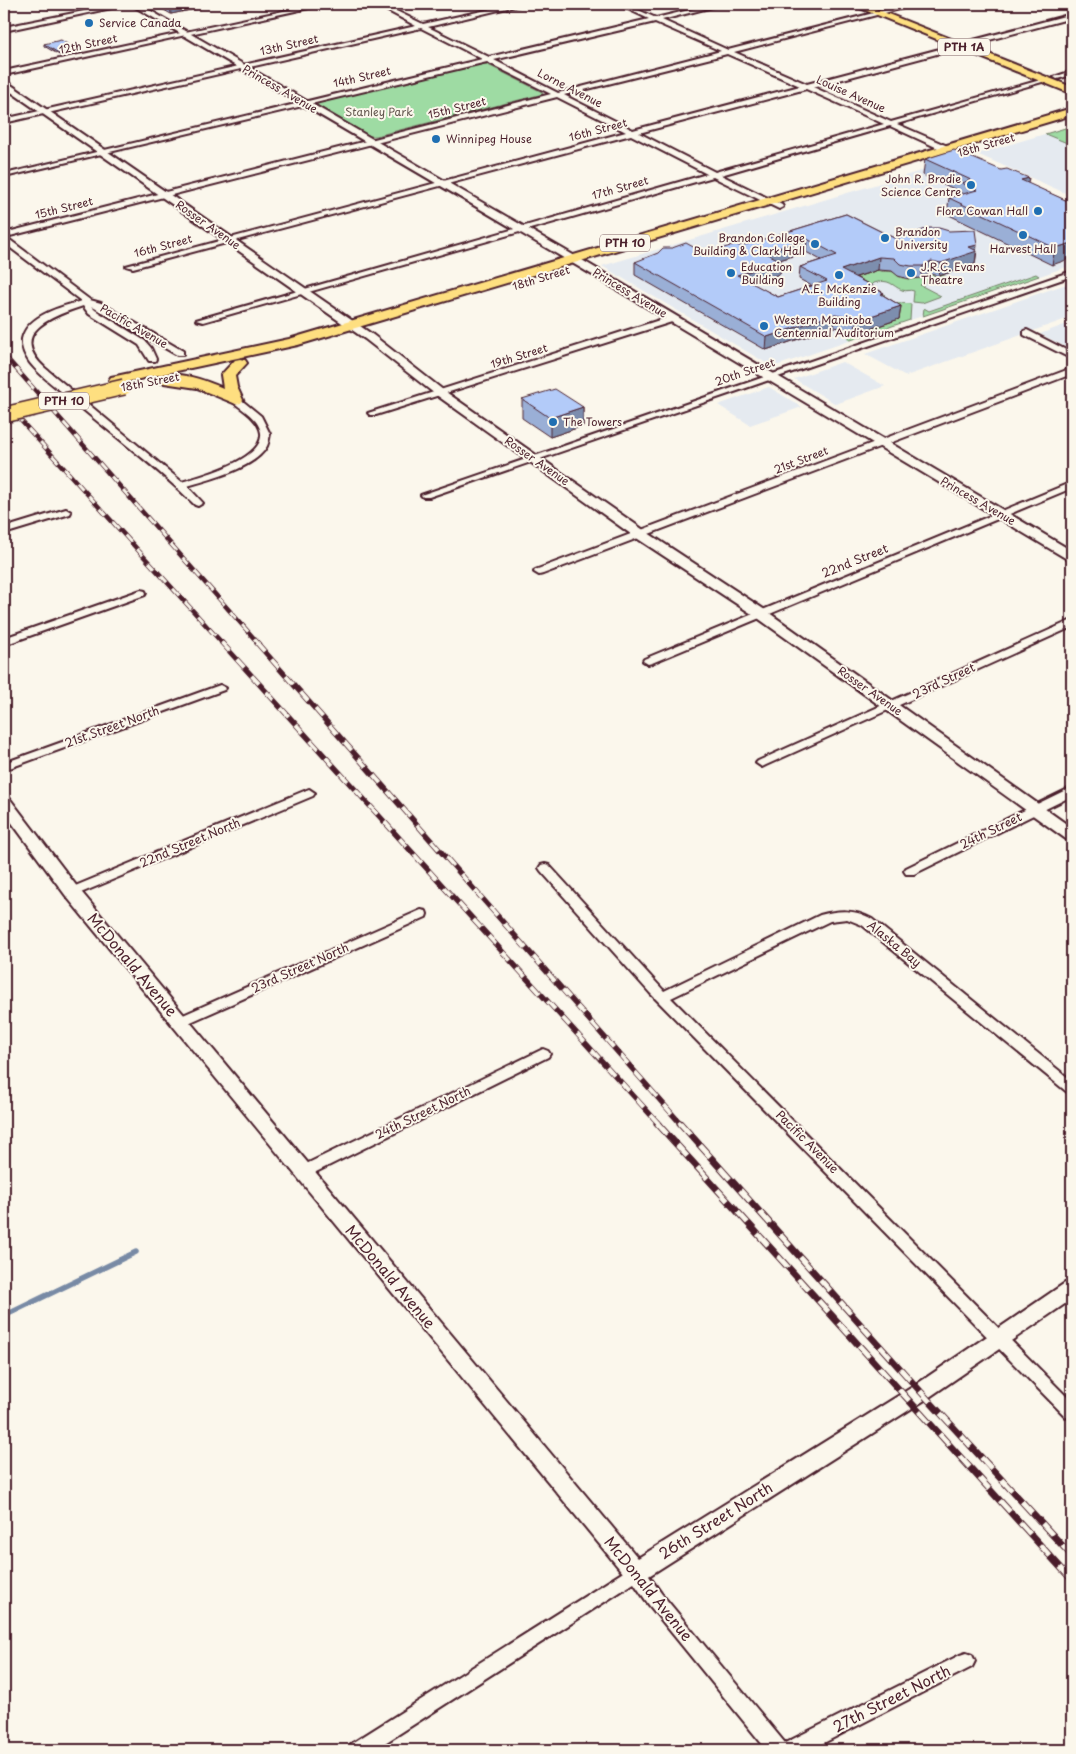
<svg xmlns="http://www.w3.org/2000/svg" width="1076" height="1754" viewBox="0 0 1076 1754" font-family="'Playpen Sans',sans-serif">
	<rect width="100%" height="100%" fill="#fbf7ec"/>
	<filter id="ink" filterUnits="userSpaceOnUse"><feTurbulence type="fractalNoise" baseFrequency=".02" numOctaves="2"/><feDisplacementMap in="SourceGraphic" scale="10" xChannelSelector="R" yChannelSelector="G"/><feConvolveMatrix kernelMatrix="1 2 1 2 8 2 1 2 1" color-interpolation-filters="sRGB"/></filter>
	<g filter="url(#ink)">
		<path fill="#e5eaf0" d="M 1072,126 L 1072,196 L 977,154 Z
			M 958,160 L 1072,210 L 1072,265 L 773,367 L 602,266 Z
			M 1072,282 L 1072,317 L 906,376 L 865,354 Z
			M 1072,322 L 1072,350 L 1040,334 Z
			M 842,362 L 885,386 L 836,404 L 794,379 Z
			M 769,387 L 802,407 L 750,425 L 718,405 Z"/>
		<path fill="#9edba3" stroke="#747d67" d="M 480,64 L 486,64 L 542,92 L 543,94 L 376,136 L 370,136 L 317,105 L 318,103 Z
			M 1072,126 L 1072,145 L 1045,134 Z
			M 878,270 C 883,273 888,270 893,272 C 896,273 897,276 900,277 C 910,281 917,278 927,275 C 932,273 937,277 942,275 L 946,277 L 920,285 L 941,296 L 922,303 L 913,302 L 914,291 C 909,289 907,292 902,290 C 892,286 890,278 874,283 L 871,286 L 885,295 L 883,296 L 827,287 Z
			M 1036,274 L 1039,276 L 923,316 L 924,308 L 929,311 Z
			M 891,302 L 911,304 L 910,320 L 851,340 L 848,339 L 850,336 L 899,319 Z"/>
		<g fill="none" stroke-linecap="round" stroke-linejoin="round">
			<path stroke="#788aa5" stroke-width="5.5" d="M 4,1316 L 136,1252"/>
			<g stroke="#4a1f2b" stroke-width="4">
				<path id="minor" d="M 119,4 L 130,4 L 4,31 L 4,27 Z
					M 316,4 L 327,4 L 4,75 L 4,71 Z
					M 375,4 L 382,4 L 423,24 L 514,4 L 524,4 L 428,27 L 489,57 L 649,19 L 617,4 L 625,4 L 656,18 L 714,4 L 724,4 L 662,20 L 728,50 L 909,4 L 919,4 L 734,52 L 807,84 L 1072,14 L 1072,18 L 813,87 L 891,122 L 1044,79 L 1049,80 L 897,124 L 959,151 L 959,155 L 953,155 L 890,126 L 721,175 L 782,205 L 783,207 L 779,209 L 713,177 L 203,322 L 196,320 L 707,174 L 631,135 L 133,268 L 126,266 L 626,132 L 557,97 L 6,237 L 90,300 L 101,303 L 183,351 L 183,355 L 177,355 L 91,306 L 95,310 L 145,341 L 151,348 L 156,359 L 155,361 L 149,361 L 139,345 L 89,314 L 83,306 C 52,316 7,333 45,368 L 182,482 C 201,476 264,460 261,433 C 259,419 243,410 233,402 L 233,398 L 239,398 L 261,416 L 270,434 C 269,438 269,442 267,446 C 256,468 209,480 187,486 L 203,503 L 198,506 L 195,505 C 157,467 114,436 73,401 C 59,389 42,378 30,363 C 25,356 21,348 22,339 C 27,315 61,307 81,301 L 4,243 L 4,233 L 551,94 L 487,62 L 9,176 L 5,174 L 482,59 L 421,28 L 4,123 L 4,119 L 416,26 ZM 655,22 L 721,51 L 558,93 L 494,60 ZM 727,54 L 800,86 L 633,130 L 564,95 ZM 806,89 L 884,124 L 715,172 L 639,133 Z
					M 1072,71 L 1072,75 L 1057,79 L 1054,77 Z
					M 1072,271 L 1072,276 L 429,497 L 423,497 L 421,495 Z
					M 672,316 L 676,319 L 675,321 L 376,415 L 370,415 L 368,413 Z
					M 1027,330 L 1072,353 L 1072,359 L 1024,335 L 1024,331 Z
					M 1072,368 L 1072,374 L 543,574 L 539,575 L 534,572 L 535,570 Z
					M 1072,482 L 1072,488 L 652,663 L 648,664 L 643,661 L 644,659 Z
					M 66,509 L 71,512 L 70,514 L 4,534 L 4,528 Z
					M 141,590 L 145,591 L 146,593 L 145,595 L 4,645 L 4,638 Z
					M 1072,620 L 1072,627 L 766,765 L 762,767 L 756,763 L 758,761 Z
					M 220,685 L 226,688 L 224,690 L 4,770 L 4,763 Z
					M 1072,787 L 1072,796 L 914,874 L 906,874 L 904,871 L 906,868 Z
					M 309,789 L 315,793 L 313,796 L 76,895 L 72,896 L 66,892 L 68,889 Z
					M 545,864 L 549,865 L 664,991 L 820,915 C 839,910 854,909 872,919 L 1072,1081 L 1072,1093 L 1067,1092 L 862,925 L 847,919 L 830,921 L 671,998 L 1072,1402 L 1072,1419 L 1066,1417 L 650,993 L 541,871 L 539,868 L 541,865 Z
					M 421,910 L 426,911 L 427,914 L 426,917 L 184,1025 L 174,1025 L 172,1022 L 174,1019 Z
					M 543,1049 L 548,1051 L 550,1054 L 548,1057 L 308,1176 L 303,1177 L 298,1176 L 296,1172 L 298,1168 Z
					M 636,1564 L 642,1566 L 661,1593 L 785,1743 L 960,1655 L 966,1653 L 972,1655 L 975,1661 L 972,1667 L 810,1750 L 767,1750 L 649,1605 L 634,1583 L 374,1750 L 349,1750 L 351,1744 Z"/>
			</g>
			<g stroke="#4a1f2b" stroke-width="4">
				<path id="tertiary" d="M 130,4 L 139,4 L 587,263 L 1072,551 L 1072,560 L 1067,559 L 579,267 Z
					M 4,80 L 373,335 L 443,390 L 645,531 L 765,610 L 1072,828 L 1072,840 L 1066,839 L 755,616 L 635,537 L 435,394 L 365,339 L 4,87 Z
					M 4,797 L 10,799 L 78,888 L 638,1558 L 914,1386 L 1065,1283 L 1072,1281 L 1072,1299 L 928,1398 L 644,1579 L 636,1582 L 628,1579 L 66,896 L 4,812 Z"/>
			</g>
			<g stroke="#4a1f2b" stroke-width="4">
				<path id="primary" d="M 850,4 L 863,4 L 1072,87 L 1072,94 Z
					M 1072,108 L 1072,115 L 298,345 L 116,384 L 111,383 L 109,380 L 111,377 L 116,376 L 289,339 Z
					M 240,359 L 245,360 L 247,363 L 235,376 L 237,387 L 243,400 L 241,403 L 236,404 L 197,388 L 164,383 L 159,382 L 157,379 L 159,376 C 180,371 204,380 223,388 L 221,375 L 235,360 Z"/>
			</g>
			<use href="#minor" fill="#fbf7ec" fill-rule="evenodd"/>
			<use href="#tertiary" fill="#fbf7ec" fill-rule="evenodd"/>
			<use href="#primary" fill="#fedf80" fill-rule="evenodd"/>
			<g stroke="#4a1f2b" stroke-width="4.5">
				<path id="rail-far2" d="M 4,355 L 259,644
					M 4,402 L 223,644"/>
			</g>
			<g stroke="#4a1f2b" stroke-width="5.5">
				<path id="rail-far1" d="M 222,643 L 659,1124
					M 257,643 L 681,1124"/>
			</g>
			<g stroke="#4a1f2b" stroke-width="7">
				<path id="rail" d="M 657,1123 L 1072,1580
					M 680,1123 L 921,1392 L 1072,1556"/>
			</g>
			<use href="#rail-far2" stroke="#fbf7ec" stroke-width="3" stroke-dasharray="9" stroke-linecap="butt"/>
			<use href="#rail-far1" stroke="#fbf7ec" stroke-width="4" stroke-dasharray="11" stroke-linecap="butt"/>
			<use href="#rail" stroke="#fbf7ec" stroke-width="5" stroke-dasharray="15" stroke-linecap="butt"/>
			<g stroke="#4a1f2b" stroke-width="18" stroke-linecap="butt">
				<path id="primary-bridge" d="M 4,415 L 124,387"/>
			</g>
			<use href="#primary-bridge" stroke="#fedf80" stroke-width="15"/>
		</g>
		<path fill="#9aafd6" stroke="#4a1f2b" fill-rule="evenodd" d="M 153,4 L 219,4 L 171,14 Z
			M 44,44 L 77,50 L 78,53 L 61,56 L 44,46 Z
			M 925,159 L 1028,184 L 1072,203 L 1052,265 L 947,214 L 949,198 L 961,195 L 961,192 L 923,175 Z
			M 846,214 L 896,239 L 976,251 L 977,251 L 975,264 L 939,276 L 929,274 L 921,278 L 909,279 L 898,276 L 892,271 L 878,270 L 856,277 L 884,293 L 883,295 L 901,306 L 899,319 L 855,334 L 846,329 L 834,327 L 766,350 L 635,275 L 635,262 L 706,254 L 748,244 ZM 806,252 L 821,260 L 800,267 L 799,279 L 812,286 L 778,297 L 751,283 L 780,274 L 781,261 L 779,260 Z
			M 1072,277 L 1072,290 L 1066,287 L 1068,279 Z
			M 522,399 L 583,407 L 583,426 L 550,437 L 522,418 Z"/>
		<path fill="#7d8eae" stroke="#4a1f2b" d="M 170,4 L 219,4 L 171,14 Z
			M 77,50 L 78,53 L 61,56 L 60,54 Z
			M 1029,178 L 1026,194 L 1021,180 Z
			M 807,239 L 806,252 L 763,265 L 764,252 Z
			M 1072,243 L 1072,258 L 1052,265 L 1055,248 Z
			M 977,245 L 975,264 L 939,276 L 941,263 L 969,247 Z
			M 879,257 L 878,270 L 840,282 L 841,270 Z
			M 781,261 L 780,274 L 736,288 L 737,275 Z
			M 931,261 L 929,274 L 921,278 L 923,266 Z
			M 901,306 L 899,319 L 855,334 L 856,321 Z
			M 835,314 L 834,327 L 766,350 L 767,337 Z
			M 583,407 L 583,426 L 550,437 L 550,418 Z"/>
		<path fill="#b3cbf9" stroke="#4a1f2b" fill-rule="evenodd" d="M 61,40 L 77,50 L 60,54 L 44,44 Z
			M 954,150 L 1001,170 L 1007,169 L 1029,178 L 1021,180 L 1072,203 L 1072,243 L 1055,248 L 949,198 L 977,190 L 962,183 L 971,180 L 925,159 Z
			M 846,214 L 896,239 L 929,228 L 939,228 L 949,231 L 975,230 L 977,245 L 969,247 L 977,251 L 941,263 L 931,261 L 923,266 L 911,266 L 900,264 L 894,258 L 879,257 L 841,270 L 876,288 L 875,289 L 884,293 L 881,294 L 901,306 L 856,321 L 847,316 L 835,314 L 767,337 L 635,262 L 658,253 L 663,248 L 672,248 L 686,243 L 706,254 L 736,244 L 739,246 L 748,244 ZM 807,239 L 837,255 L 800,267 L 827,281 L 778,297 L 737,275 L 781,261 L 764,252 Z
			M 1072,277 L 1072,281 L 1068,279 Z
			M 555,389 L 583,407 L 550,418 L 522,399 Z"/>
	</g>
	<g fill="#1f6fb2" stroke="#fbf7ec" stroke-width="2">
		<circle cx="89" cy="23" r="5"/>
		<circle cx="436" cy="139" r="5"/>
		<circle cx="971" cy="185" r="5"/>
		<circle cx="1038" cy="211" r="5"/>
		<circle cx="1023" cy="235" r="5"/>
		<circle cx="885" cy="238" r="5"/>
		<circle cx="815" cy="244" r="5"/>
		<circle cx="731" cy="273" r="5"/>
		<circle cx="911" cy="273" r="5"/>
		<circle cx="839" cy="275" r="5"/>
		<circle cx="764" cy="326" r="5"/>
		<circle cx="553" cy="422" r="5"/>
	</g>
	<g text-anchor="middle" stroke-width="4" stroke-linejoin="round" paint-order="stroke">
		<g font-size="11" fill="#4a1f2b" stroke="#fbf7ec" text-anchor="start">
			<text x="99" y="27">Service Canada</text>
			<text x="446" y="143">Winnipeg House</text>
			<text x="961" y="183" text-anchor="end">John R. Brodie<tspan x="961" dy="13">Science Centre</tspan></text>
			<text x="1028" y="215" text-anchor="end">Flora Cowan Hall</text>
			<text x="895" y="236">Brandon<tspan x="895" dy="13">University</tspan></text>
			<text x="805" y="242" text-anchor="end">Brandon College<tspan x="805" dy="13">Building &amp; Clark Hall</tspan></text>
			<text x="1023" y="253" text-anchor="middle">Harvest Hall</text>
			<text x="741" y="271">Education<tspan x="741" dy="13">Building</tspan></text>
			<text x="921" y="271">J.R.C. Evans<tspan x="921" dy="13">Theatre</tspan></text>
			<text x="839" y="293" text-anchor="middle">A.E. McKenzie<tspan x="839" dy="13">Building</tspan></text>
			<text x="774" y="324">Western Manitoba<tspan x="774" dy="13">Centennial Auditorium</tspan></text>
			<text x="563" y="426">The Towers</text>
		</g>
		<g font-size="11" fill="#4a1f2b" stroke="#fbf7ec">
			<text transform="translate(88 44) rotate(-12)" y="4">12th Street</text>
			<text transform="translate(289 45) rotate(-13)" y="4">13th Street</text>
			<text transform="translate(362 77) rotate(-13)" y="4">14th Street</text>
			<text transform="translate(570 88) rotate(27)" y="4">Lorne Avenue</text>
			<text transform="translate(280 89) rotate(30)" y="4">Princess Avenue</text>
			<text transform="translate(851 94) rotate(24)" y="4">Louise Avenue</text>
			<text transform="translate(457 108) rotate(-14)" y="4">15th Street</text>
			<text transform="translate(598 130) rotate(-15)" y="4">16th Street</text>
			<text transform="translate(986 145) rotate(-16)" y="4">18th Street</text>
			<text transform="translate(620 188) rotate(-16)" y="4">17th Street</text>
			<text transform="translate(64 208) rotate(-14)" y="4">15th Street</text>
			<text transform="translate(208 225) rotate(35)" y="4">Rosser Avenue</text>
			<text transform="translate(163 246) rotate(-15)" y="4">16th Street</text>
			<text transform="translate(541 278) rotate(-17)" y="4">18th Street</text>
			<text transform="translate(630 293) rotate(31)" y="4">Princess Avenue</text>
			<text transform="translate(134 326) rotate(30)" y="4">Pacific Avenue</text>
			<text transform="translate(519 356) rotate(-17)" y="4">19th Street</text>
			<text transform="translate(745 372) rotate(-19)" y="4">20th Street</text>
			<text transform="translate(150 382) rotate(-11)" y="4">18th Street</text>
			<text transform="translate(801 460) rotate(-21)" y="4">21st Street</text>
			<text transform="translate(537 461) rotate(35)" y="4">Rosser Avenue</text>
			<text transform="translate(978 501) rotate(30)" y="4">Princess Avenue</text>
			<text transform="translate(870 691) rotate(35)" y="4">Rosser Avenue</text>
		</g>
		<g fill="#fbf7ec" stroke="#7f6065" stroke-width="1">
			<rect x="938" y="38.5" width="52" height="17" rx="4"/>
			<rect x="600" y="234.5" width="50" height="17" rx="4"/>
			<rect x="39" y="392.5" width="50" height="17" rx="4"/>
		</g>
		<g font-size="11" font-weight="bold" fill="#4a1f2b">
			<text x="964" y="51">PTH 1A</text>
			<text x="625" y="247">PTH 10</text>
			<text x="64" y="405">PTH 10</text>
		</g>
		<g font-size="11" fill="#63574f" stroke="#fbf7ec">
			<text x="379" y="116">Stanley Park</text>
		</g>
		<g font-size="12" fill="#4a1f2b" stroke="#fbf7ec">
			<text transform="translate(855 561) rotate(-22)" y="4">22nd Street</text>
			<text transform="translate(944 681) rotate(-25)" y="4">23rd Street</text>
			<text transform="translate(112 727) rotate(-20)" y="4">21st Street North</text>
			<text transform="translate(991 831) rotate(-26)" y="4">24th Street</text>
			<text transform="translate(190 843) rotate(-23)" y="4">22nd Street North</text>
			<text transform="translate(894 944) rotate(39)" y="4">Alaska Bay</text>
			<text transform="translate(300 968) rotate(-24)" y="4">23rd Street North</text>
			<text transform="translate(423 1113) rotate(-26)" y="4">24th Street North</text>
			<text transform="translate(807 1142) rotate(45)" y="4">Pacific Avenue</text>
		</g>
		<g font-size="15" fill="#4a1f2b" stroke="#fbf7ec">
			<text transform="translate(132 965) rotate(50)" y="5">McDonald Avenue</text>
			<text transform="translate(390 1277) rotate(50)" y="5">McDonald Avenue</text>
			<text transform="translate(716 1521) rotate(-32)" y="5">26th Street North</text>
			<text transform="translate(648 1589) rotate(51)" y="5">McDonald Avenue</text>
			<text transform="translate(892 1699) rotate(-27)" y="5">27th Street North</text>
		</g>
	</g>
	<rect width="1076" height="1754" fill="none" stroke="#fbf7ec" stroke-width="20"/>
	<rect x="10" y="10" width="1056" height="1734" fill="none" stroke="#4a1f2b" stroke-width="2" filter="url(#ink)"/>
</svg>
